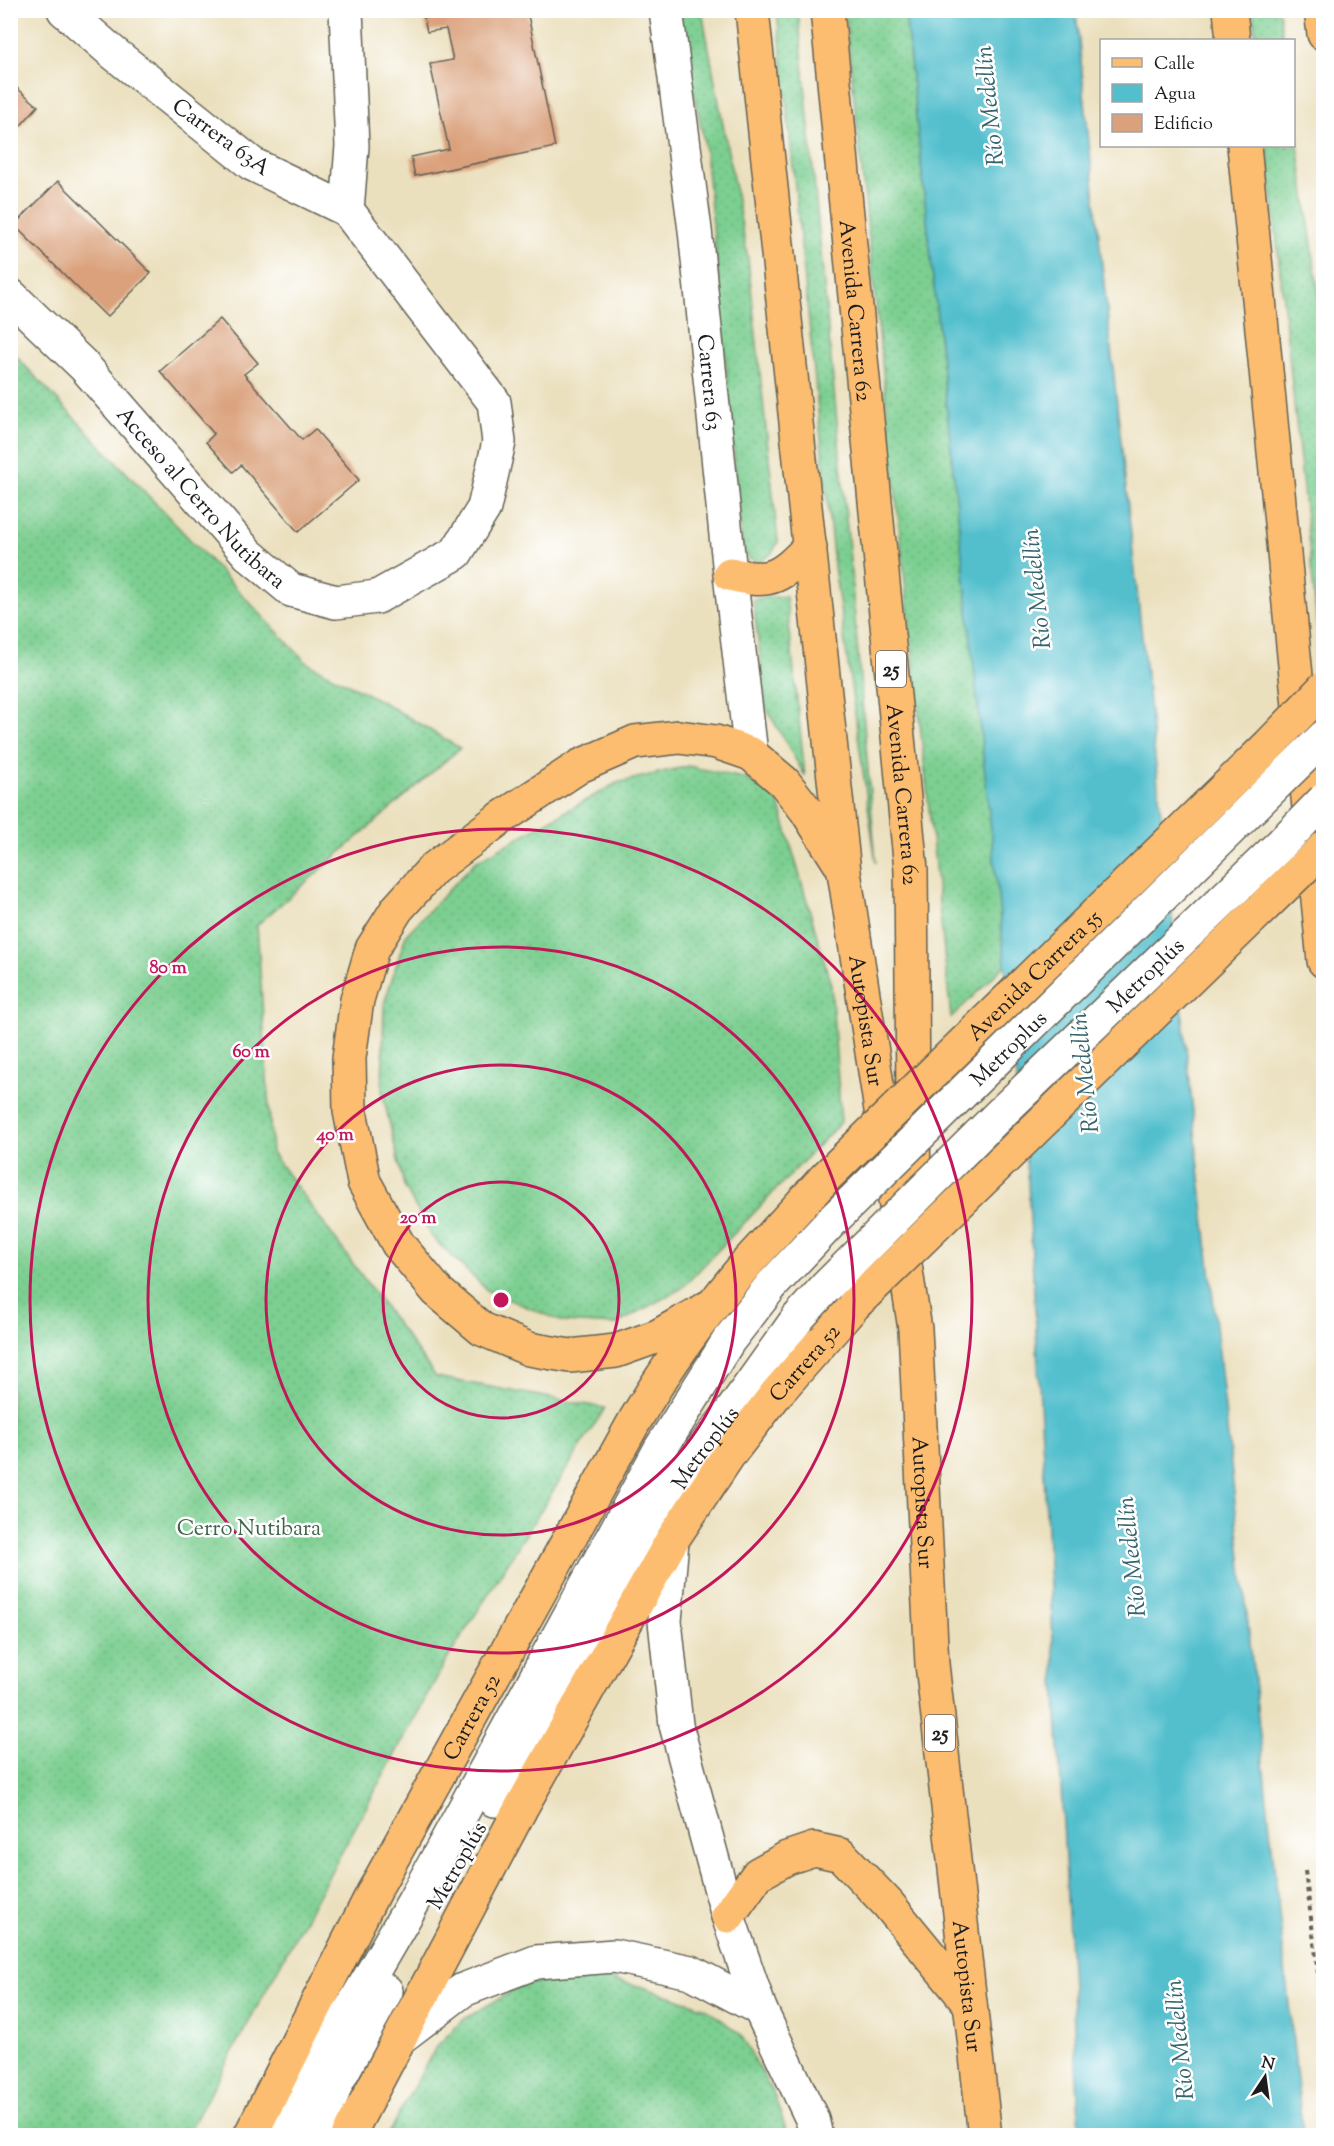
<svg xmlns="http://www.w3.org/2000/svg" width="1334" height="2146" viewBox="0 0 1334 2146" font-family="'Sorts Mill Goudy',serif">
	<defs>
		<pattern id="grass-dots" width="8" height="8" patternUnits="userSpaceOnUse" patternTransform="scale(1.5)"><rect width="8" height="8" fill="#7ccf91"/><path d="M2 2h.1M6 6h.1" fill="none" stroke="#6bb17c" stroke-width="1.8" stroke-linecap="round"/></pattern>
	</defs>
	<rect width="100%" height="100%" fill="#fff"/>
	<filter id="ink" filterUnits="userSpaceOnUse"><feTurbulence type="fractalNoise" baseFrequency=".0167" numOctaves="2"/><feDisplacementMap in="SourceGraphic" scale="12" xChannelSelector="R" yChannelSelector="G"/><feConvolveMatrix kernelMatrix="1 2 1 2 8 2 1 2 1" color-interpolation-filters="sRGB"/></filter>
	<filter id="wash" filterUnits="userSpaceOnUse"><feTurbulence type="fractalNoise" baseFrequency=".008" numOctaves="4" result="noise"/><feDisplacementMap in="SourceGraphic" scale="24" xChannelSelector="R" yChannelSelector="G"/><feGaussianBlur stdDeviation="1.35" result="paint"/><feColorMatrix in="noise" values="0 0 0 0 0 0 0 0 0 0 0 0 0 0 0 0 0 1.4 0 .05"/><feComposite in="paint" operator="in"/></filter>
	<g filter="url(#wash)">
		<rect width="100%" height="100%" fill="#ebe0be"/>
		<path fill="url(#grass-dots)" stroke="#4c7656" stroke-width="1.5" d="M 678,11 L 702,11 L 748,259 L 778,542 L 772,553 L 761,561 L 749,559 L 742,546 L 718,273 L 704,142 Z
			M 777,11 L 798,11 L 849,549 L 876,863 L 834,566 Z
			M 845,11 L 905,11 L 1006,964 L 951,1018 Z
			M 1253,11 L 1279,11 L 1283,40 L 1256,40 Z
			M 1294,115 L 1324,334 L 1324,637 L 1319,641 L 1267,146 L 1294,146 Z
			M 11,351 L 307,663 L 381,701 L 460,748 L 257,925 L 272,1153 L 436,1377 L 605,1408 L 445,1663 L 187,2135 L 11,2135 Z
			M 786,596 L 805,776 L 766,708 L 753,599 Z
			M 688,766 L 747,779 L 778,800 L 831,985 L 841,1122 L 682,1288 L 615,1325 L 563,1322 L 488,1291 L 432,1237 L 404,1186 L 382,1091 L 384,1004 L 406,935 L 475,862 L 617,783 Z
			M 601,1977 L 643,1987 L 706,2008 L 741,2035 L 774,2095 L 788,2135 L 387,2135 L 436,2047 L 464,2019 L 524,1984 Z"/>
		<path fill="#53bfcd" stroke="#386e74" stroke-width="1.5" d="M 905,11 L 1076,11 L 1090,153 L 1303,2135 L 1080,2135 L 1028,1183 Z"/>
		<g id="blocks">
			<path fill="#daa17c" d="M 422,10 L 527,10 L 555,147 L 415,176 L 411,157 L 449,149 L 430,64 L 453,60 L 446,29 L 427,32 Z
				M 10,82 L 38,106 L 15,132 L 10,128 Z
				M 58,181 L 151,273 L 107,317 L 14,225 Z
				M 220,319 L 258,363 L 244,374 L 302,440 L 315,429 L 359,480 L 298,532 L 241,465 L 233,472 L 206,442 L 214,434 L 160,371 Z"/>
		</g>
	</g>
	<g filter="url(#ink)">
		<use href="#blocks" fill-opacity="0" stroke="#646155" stroke-width="1.5"/>
		<g fill="none" stroke-linecap="round" stroke-linejoin="round">
			<g stroke="#646155" stroke-width="36">
				<g id="minor">
					<path d="M 346,10 L 352,146 L 347,210"/>
					<path id="s1" d="M 666,10 L 695,230 L 730,574 L 751,754"/>
					<path id="s2" d="M 10,295 L 84,366 L 248,554 L 291,590 L 336,602 L 377,597 L 456,553 L 484,508 L 499,442 L 494,402 L 347,210 L 252,164 L 111,51 L 64,10"/>
					<path d="M 672,1540 L 665,1621 L 676,1725 L 728,1916 L 760,2009 L 812,2119 L 816,2136"/>
					<path id="s3" d="M 494,1800 L 687,1469 L 729,1415 L 798,1318"/>
					<path d="M 401,2037 L 463,1990 L 536,1962 L 614,1956 L 691,1972 L 760,2009"/>
					<path d="M 287,2136 L 304,2090 L 414,1901 L 661,1448 L 729,1340 L 771,1286"/>
					<path d="M 317,2136 L 336,2084 L 386,1991"/>
				</g>
			</g>
			<g stroke="#646155" stroke-width="36">
				<g id="major">
					<path id="s4" d="M 250,2136 L 374,1891 L 634,1422 C 667,1366 704,1314 746,1264"/>
					<path id="s5" d="M 348,2136 L 521,1808 L 672,1540 L 728,1456 L 776,1394 L 855,1304"/>
				</g>
			</g>
			<g stroke="#646155" stroke-width="36">
				<g id="highway">
					<path id="s6" d="M 752,10 L 844,872 L 915,1329 L 932,1664 L 985,2136"/>
					<path id="s7" d="M 827,10 L 911,870 L 914,1213"/>
					<path d="M 1230,10 L 1233,40"/>
					<path d="M 1321,10 L 1324,34"/>
					<path d="M 1244,146 L 1324,961"/>
					<path d="M 730,574 C 772,585 781,576 810,547"/>
					<path d="M 709,1307 L 658,1336 L 616,1351 L 570,1356 L 529,1349 L 482,1329 L 437,1291 L 398,1244 L 364,1182 L 350,1111 L 349,1058 L 357,1000 L 372,949 L 397,909 L 433,869 L 498,820 L 580,766 L 635,742 L 679,737 L 716,742 L 751,754 L 784,782 L 806,810 L 839,862"/>
					<path d="M 728,1916 L 758,1874 L 787,1858 L 814,1849 L 841,1855 L 888,1904 L 970,2004"/>
				</g>
			</g>
			<path stroke="#646155" stroke-width="4" stroke-dasharray="4.5 4.5" stroke-linecap="butt" d="M 1305,1871 L 1324,2020"/>
			<use href="#minor" stroke="#fff" stroke-width="33"/>
			<use href="#major" stroke="#fcbd6f" stroke-width="33"/>
			<use href="#highway" stroke="#fcbd6f" stroke-width="33"/>
			<g stroke="#646155" stroke-width="36" stroke-linecap="butt">
				<g id="minor-bridge">
					<path id="s8" d="M 771,1286 L 833,1220 L 1324,737"/>
					<path id="s9" d="M 798,1318 L 826,1287 L 1001,1113 L 1279,846 L 1324,800"/>
				</g>
			</g>
			<g stroke="#646155" stroke-width="36" stroke-linecap="butt">
				<g id="major-bridge">
					<path id="s10" d="M 746,1264 L 826,1177 L 1269,745 L 1324,688"/>
					<path d="M 855,1304 L 1324,848"/>
				</g>
			</g>
			<use href="#minor-bridge" stroke="#fff" stroke-width="33"/>
			<use href="#major-bridge" stroke="#fcbd6f" stroke-width="33"/>
		</g>
	</g>
	<g fill="none" stroke="#c2185b" stroke-width="3">
		<circle cx="501" cy="1300" r="118"/>
		<circle cx="501" cy="1300" r="235"/>
		<circle cx="501" cy="1300" r="353"/>
		<circle cx="501" cy="1300" r="471"/>
	</g>
	<g text-anchor="middle" stroke-width="5" stroke-linejoin="round" paint-order="stroke">
		<g fill="#fff" stroke="#606060" stroke-width="1.5">
			<rect x="876" y="651" width="30" height="36" rx="4.5"/>
			<rect x="925" y="1715" width="30" height="36" rx="4.5"/>
		</g>
		<g font-size="21" font-weight="bold" fill="#1c1c1c">
			<text x="891" y="676">25</text>
			<text x="940" y="1740">25</text>
		</g>
		<g font-size="22" fill="#1c1c1c" stroke="#fff">
			<text transform="translate(222 136) rotate(36)" y="8">Carrera 63A</text>
			<text dy="8" stroke="none"><textPath href="#s7" startOffset="302">Avenida Carrera 62</textPath></text>
			<text dy="8" stroke="none"><textPath href="#s1" startOffset="375">Carrera 63</textPath></text>
			<text dy="8" stroke="none"><textPath href="#s2" startOffset="279">Acceso al Cerro Nutibara</textPath></text>
			<text dy="8" stroke="none"><textPath href="#s7" startOffset="788">Avenida Carrera 62</textPath></text>
			<text dy="8" stroke="none"><textPath href="#s10" startOffset="408">Avenida Carrera 55</textPath></text>
			<text dy="8" stroke="none"><textPath href="#s9" startOffset="488">Metroplús</textPath></text>
			<text dy="8" stroke="none"><textPath href="#s6" startOffset="1017">Autopista Sur</textPath></text>
			<text dy="8" stroke="none"><textPath href="#s8" startOffset="336">Metroplus</textPath></text>
			<text dy="8" stroke="none"><textPath href="#s5" startOffset="900">Carrera 52</textPath></text>
			<text dy="8" stroke="none"><textPath href="#s3" startOffset="411">Metroplús</textPath></text>
			<text dy="8" stroke="none"><textPath href="#s6" startOffset="1503">Autopista Sur</textPath></text>
			<text dy="8" stroke="none"><textPath href="#s4" startOffset="474">Carrera 52</textPath></text>
			<text transform="translate(456 1865) rotate(-60)" y="8">Metroplús</text>
			<text dy="8" stroke="none"><textPath href="#s6" startOffset="1989">Autopista Sur</textPath></text>
		</g>
		<g font-size="22" fill="#42644b" stroke="#fff">
			<text x="249" y="1535">Cerro Nutibara</text>
		</g>
		<g font-size="24" font-style="italic" fill="#35656c" stroke="#fff">
			<text transform="translate(989 106) rotate(-96)" y="8">Río Medellín</text>
			<text transform="translate(1036 589) rotate(-96)" y="8">Río Medellín</text>
			<text transform="translate(1084 1073) rotate(-96)" y="8">Río Medellín</text>
			<text transform="translate(1131 1557) rotate(-96)" y="8">Río Medellín</text>
			<text transform="translate(1179 2040) rotate(-96)" y="8">Río Medellín</text>
		</g>
	</g>
	<circle cx="501" cy="1300" r="9" fill="#c2185b" stroke="#fff" stroke-width="3"/>
	<g font-size="18" text-anchor="middle" font-weight="bold" fill="#c2185b" stroke="#fff" stroke-width="5" stroke-linejoin="round" paint-order="stroke">
		<text x="168" y="973">80 m</text>
		<text x="251" y="1057">60 m</text>
		<text x="335" y="1140">40 m</text>
		<text x="418" y="1223">20 m</text>
	</g>
	<rect width="1334" height="2146" fill="none" stroke="#fff" stroke-width="36"/>
	<rect x="1100" y="39" width="195" height="108" fill="#ffffff" stroke="#a4a4a4" stroke-width="1.5"/>
	<rect x="1112" y="58" width="30" height="9" fill="#fcbd6f" stroke="#a4a4a4" stroke-width="1.5"/>
	<text x="1154" y="69" font-size="18" fill="#1c1c1c">Calle</text>
	<rect x="1112" y="84" width="30" height="18" fill="#53bfcd" stroke="#a4a4a4" stroke-width="1.5"/>
	<text x="1154" y="99" font-size="18" fill="#1c1c1c">Agua</text>
	<rect x="1112" y="114" width="30" height="18" fill="#daa17c" stroke="#a4a4a4" stroke-width="1.5"/>
	<text x="1154" y="129" font-size="18" fill="#1c1c1c">Edificio</text>
	<g transform="translate(1265 2077) rotate(13)" stroke="#ffffff" stroke-width="4.5" paint-order="stroke">
	<path d="M0-4.5L10 22L0 15L-10 22Z" fill="#1c1c1c"/>
	<text y="-9" font-size="16" font-weight="bold" text-anchor="middle" fill="#1c1c1c">N</text>
	</g>
</svg>
